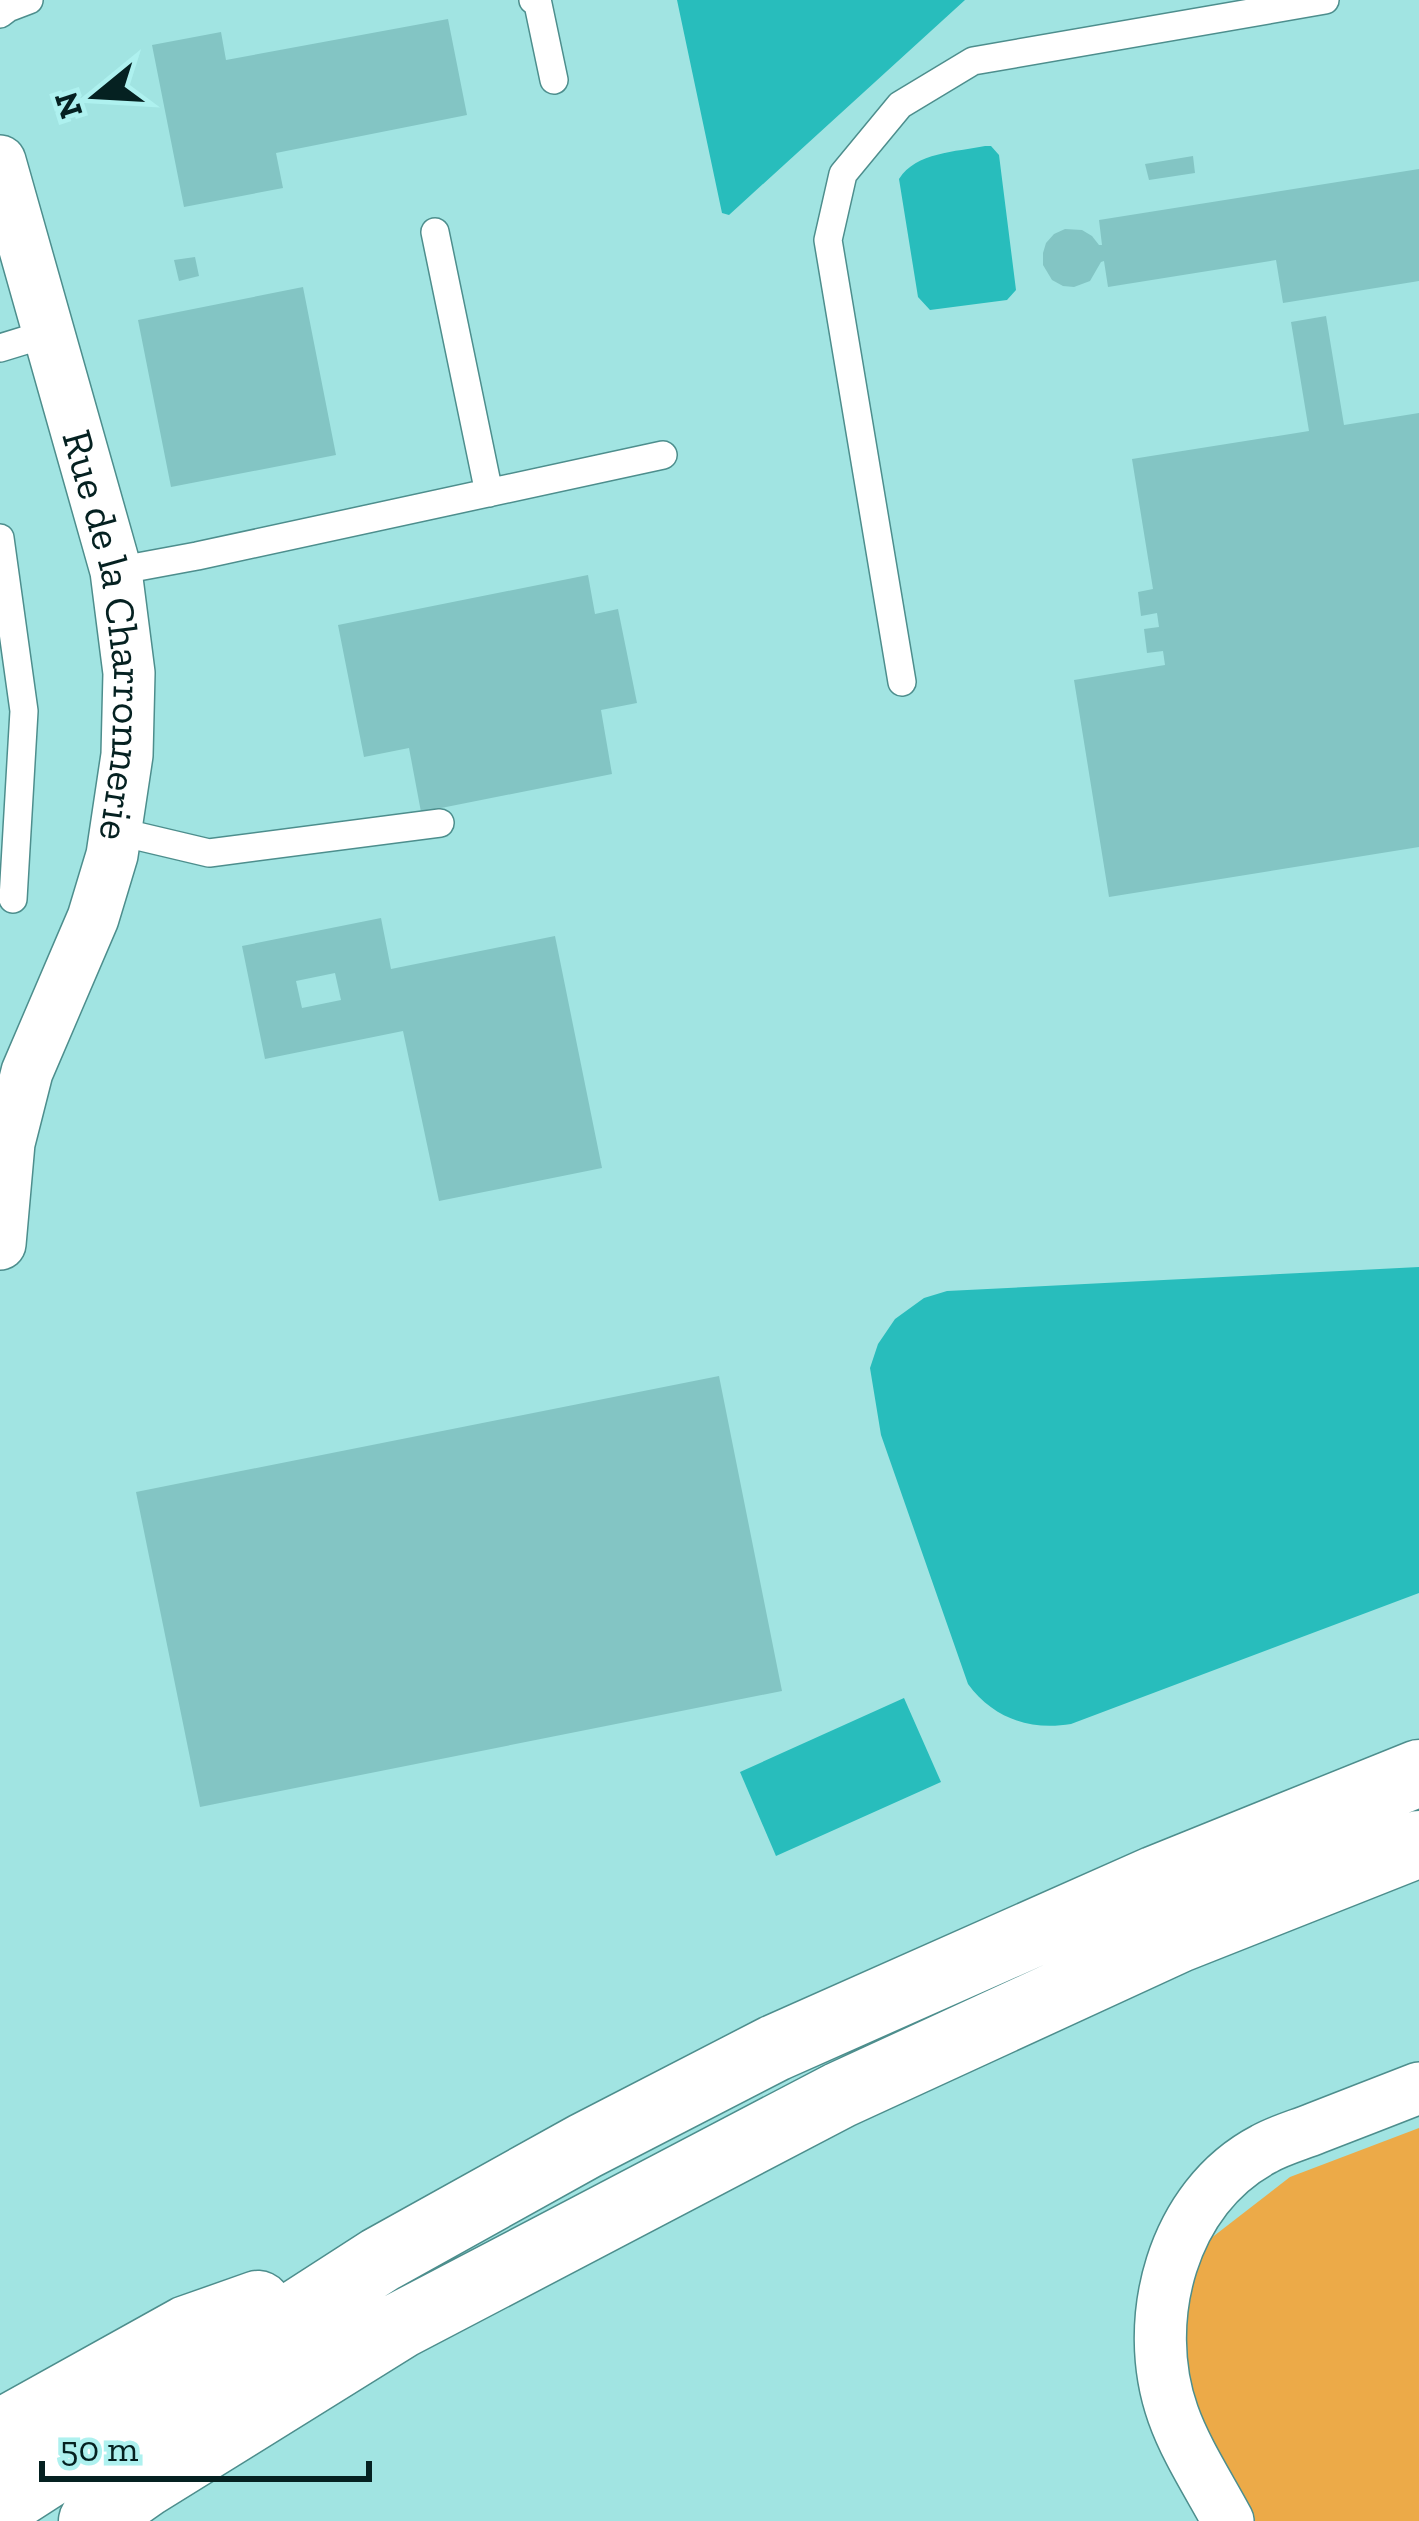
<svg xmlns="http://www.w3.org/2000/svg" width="1419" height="2521" viewBox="0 0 1419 2521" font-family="'Zilla Slab',serif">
	<rect width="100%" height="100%" fill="#a1e4e2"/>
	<path fill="#ecaa48" d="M 1419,2128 L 1419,2521 L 1245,2521 L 1186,2404 L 1184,2299 L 1197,2249 L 1290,2177 Z"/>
	<path fill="#28bdbc" d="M 677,0 L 965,0 L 729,215 L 722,213 Z
		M 985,146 L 991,146 L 999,155 L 1016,290 L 1007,300 L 930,310 L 918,297 L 899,179 C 916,152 956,152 985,146 Z
		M 1419,1267 L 1419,1593 L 1071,1724 C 1030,1731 993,1718 968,1684 L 881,1435 L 870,1368 L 878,1344 L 895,1319 L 924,1298 L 947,1291 Z
		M 904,1698 L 941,1782 L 776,1856 L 740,1772 Z"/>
	<path fill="#83c5c4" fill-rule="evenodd" d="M 448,19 L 467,115 L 276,153 L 283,188 L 184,207 L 152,45 L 221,32 L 226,60 Z
		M 1193,156 L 1195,173 L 1149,180 L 1145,164 Z
		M 1419,169 L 1419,281 L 1283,303 L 1276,260 L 1108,287 L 1104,261 L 1101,262 L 1090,281 L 1074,287 L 1063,286 L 1052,280 L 1043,265 L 1043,253 L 1046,243 L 1054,234 L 1065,229 L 1082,230 L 1092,236 L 1099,245 L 1102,245 L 1099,220 Z
		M 195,257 L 199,276 L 179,281 L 174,260 Z
		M 303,287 L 336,455 L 171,487 L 138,320 Z
		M 1326,316 L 1344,425 L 1419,413 L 1419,847 L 1109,897 L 1074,680 L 1165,665 L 1163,651 L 1147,653 L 1144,629 L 1159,627 L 1157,613 L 1141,616 L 1138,592 L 1153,589 L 1132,459 L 1309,431 L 1291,322 Z
		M 588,575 L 595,614 L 618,609 L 637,703 L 601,710 L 612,774 L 421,812 L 409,748 L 364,757 L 338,625 Z
		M 381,918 L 391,969 L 555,936 L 602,1168 L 439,1201 L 403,1031 L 265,1059 L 242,946 ZM 335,973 L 341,1000 L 302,1008 L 296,981 Z
		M 719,1376 L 782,1691 L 200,1807 L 136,1492 Z"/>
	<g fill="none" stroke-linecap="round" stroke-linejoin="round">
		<g stroke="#4d8e8d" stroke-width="30">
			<path id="service" d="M 533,0 L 538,4 L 554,80
				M 0,14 L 8,8 L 29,0
				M 435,232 L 489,493
				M 0,348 L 49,333
				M 0,538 L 24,711 L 13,899
				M 116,571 L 197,556 L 663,455
				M 902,682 L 828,240 L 843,174 L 900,105 L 973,61 L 1325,0
				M 116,831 L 209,853 L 440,823"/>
		</g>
		<g stroke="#4d8e8d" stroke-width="54">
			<g id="minor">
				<path id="s1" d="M 0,161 L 116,571 L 129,673 L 127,755 L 112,855 L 93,918 L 27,1072 L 9,1143 L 0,1244"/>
				<path d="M 1228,2521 C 1210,2487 1186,2451 1173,2414 C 1140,2321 1172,2197 1264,2149 C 1280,2140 1299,2135 1316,2128 C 1350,2115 1385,2101 1419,2088"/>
			</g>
		</g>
		<g stroke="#4d8e8d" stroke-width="69">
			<path id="motorway" d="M 0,2433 L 187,2329 L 258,2304
				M 0,2505 L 380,2260 L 585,2146 L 775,2048 L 1156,1879 L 1419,1773
				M 92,2521 L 145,2484 L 401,2325 L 840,2095 L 1179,1939 L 1419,1844"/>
		</g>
		<use href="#service" stroke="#fff" stroke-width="27"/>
		<use href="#minor" stroke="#fff" stroke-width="51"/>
		<use href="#motorway" stroke="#fff" stroke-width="66"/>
	</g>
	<g text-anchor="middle" stroke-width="12" stroke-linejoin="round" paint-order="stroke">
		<g font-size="42" fill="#052121" stroke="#aef1ef">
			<text dy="15" stroke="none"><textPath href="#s1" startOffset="489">Rue de la Charronnerie</textPath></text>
		</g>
	</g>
	<g transform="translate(96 96) rotate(252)" stroke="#aef1ef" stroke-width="9" paint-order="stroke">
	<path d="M0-9L21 45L0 30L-21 45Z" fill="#052121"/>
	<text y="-18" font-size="33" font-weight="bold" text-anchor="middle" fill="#052121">N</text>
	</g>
	<path d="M42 2461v18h327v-18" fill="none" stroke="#052121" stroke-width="6"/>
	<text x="60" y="2461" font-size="36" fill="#052121" stroke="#aef1ef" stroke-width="9" paint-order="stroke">50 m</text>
</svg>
